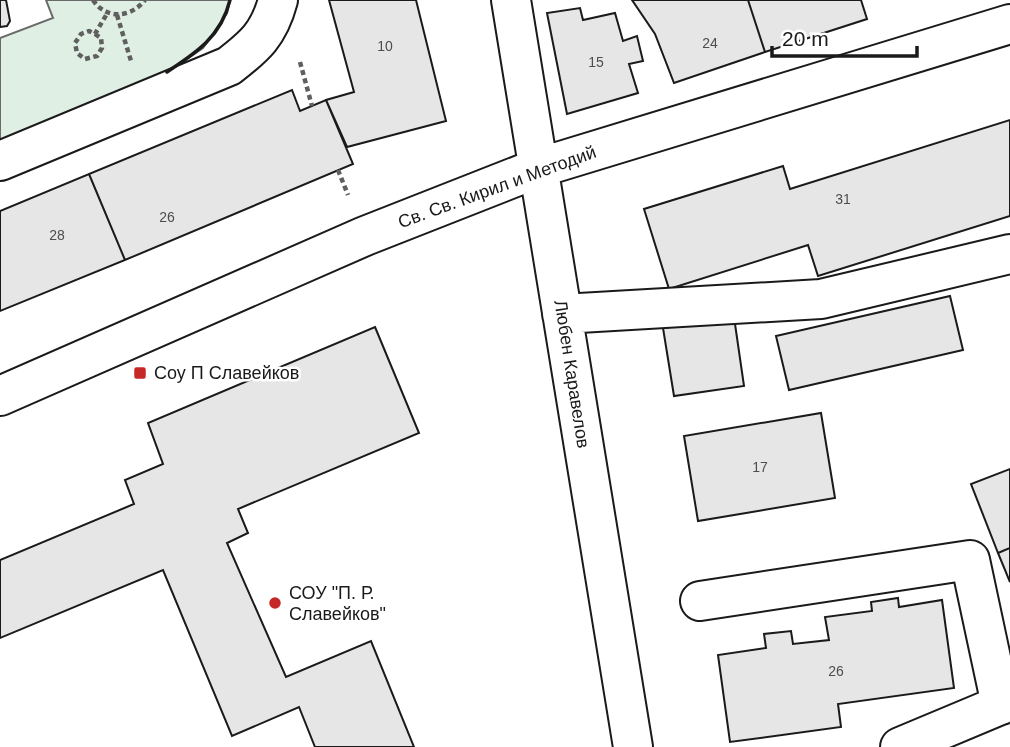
<svg xmlns="http://www.w3.org/2000/svg" width="1010" height="747" viewBox="0 0 1010 747" font-family="Arial,sans-serif">
	<rect width="100%" height="100%" fill="#fff"/>
	<path fill="#e0efe3" stroke="#6a6a6a" stroke-width="2" d="M 46,0 L 230,0 L 227,13 L 203,48 L 156,80 L 0,144 L 0,38 L 53,18 Z"/>
	<path fill="#e6e6e6" stroke="#1a1a1a" stroke-width="2" d="M 0,0 L 6,0 L 10,21 L 7,26 L 0,27 Z
		M 329,0 L 416,0 L 446,121 L 347,147 L 326,100 L 354,92 Z
		M 632,0 L 748,0 L 765,52 L 674,83 L 655,34 Z
		M 748,0 L 861,0 L 867,19 L 765,52 Z
		M 580,8 L 583,20 L 615,13 L 623,41 L 637,36 L 643,61 L 629,64 L 638,93 L 567,114 L 547,13 Z
		M 292,90 L 300,111 L 326,100 L 353,164 L 125,260 L 89,174 Z
		M 1010,120 L 1010,216 L 818,276 L 808,245 L 669,289 L 644,209 L 783,166 L 790,189 Z
		M 89,174 L 125,260 L 0,311 L 0,211 Z
		M 950,296 L 963,350 L 789,390 L 776,336 Z
		M 734,317 L 744,386 L 674,396 L 663,328 Z
		M 375,327 L 419,433 L 238,509 L 248,533 L 227,543 L 286,677 L 371,641 L 414,747 L 315,747 L 299,707 L 232,736 L 163,570 L 0,638 L 0,560 L 134,504 L 125,480 L 163,464 L 148,423 Z
		M 821,413 L 835,498 L 698,521 L 684,436 Z
		M 1010,469 L 1010,548 L 998,553 L 971,484 Z
		M 1010,548 L 1010,582 L 998,553 Z
		M 898,598 L 899,607 L 942,600 L 954,688 L 838,704 L 841,727 L 730,742 L 718,655 L 766,648 L 764,634 L 791,631 L 793,644 L 829,640 L 825,617 L 872,611 L 871,602 Z"/>
	<g fill="none" stroke-linecap="round" stroke-linejoin="round">
		<g stroke="#1a1a1a" stroke-width="42">
			<path id="minor" d="M 511,0 L 633,747
				M 0,161 L 229,66 C 255,46 269,34 278,0
				M 562,314 L 821,299 L 1010,254
				M 0,396 L 365,236 L 538,168 L 1010,24
				M 700,601 L 970,560 L 1001,705
				M 900,747 L 1010,701"/>
		</g>
		<path stroke="#5f5f5f" stroke-width="4.5" stroke-dasharray="5 3.5" stroke-linecap="butt" d="M 93,0 C 106,20 131,18 145,0
			M 117,15 L 131,61
			M 95,34 L 101,38 L 102,48 L 97,56 L 85,59 L 77,53 L 75,43 L 81,34 L 89,31 L 95,34 L 108,12
			M 300,62 L 312,106
			M 338,170 L 348,195"/>
		<use href="#minor" stroke="#fff" stroke-width="38"/>
		<path stroke="#1a1a1a" stroke-width="3.5" d="M 167,72 C 196,53 221,37 230,0"/>
	</g>
	<g fill="#c62828" stroke="#fff" stroke-width="2.5">
		<rect x="133" y="366" width="14" height="14" rx="3.5"/>
		<circle cx="275" cy="603" r="7"/>
	</g>
	<g text-anchor="middle" stroke-width="5" stroke-linejoin="round" paint-order="stroke">
		<g font-size="14" fill="#4d4d4d">
			<text x="710" y="48">24</text>
			<text x="385" y="51">10</text>
			<text x="596" y="67">15</text>
			<text x="843" y="204">31</text>
			<text x="167" y="222">26</text>
			<text x="57" y="240">28</text>
			<text x="760" y="472">17</text>
			<text x="836" y="676">26</text>
		</g>
		<g font-size="18" fill="#1a1a1a" stroke="#fff">
			<text transform="translate(497 187) rotate(-20)" y="6">Св. Св. Кирил и Методий</text>
			<text transform="translate(572 374) rotate(81)" y="6">Любен Каравелов</text>
		</g>
		<g font-size="18" fill="#1a1a1a" stroke="#fff" text-anchor="start">
			<text x="154" y="379">Соу П Славейков</text>
			<text x="289" y="599">СОУ "П. Р.<tspan x="289" dy="21">Славейков"</tspan></text>
		</g>
	</g>
	<path d="M772 46v10h145v-10" fill="none" stroke="#1a1a1a" stroke-width="3.5"/>
	<text x="782" y="46" font-size="21" fill="#1a1a1a" stroke="#ffffff" stroke-width="5" paint-order="stroke">20 m</text>
</svg>
